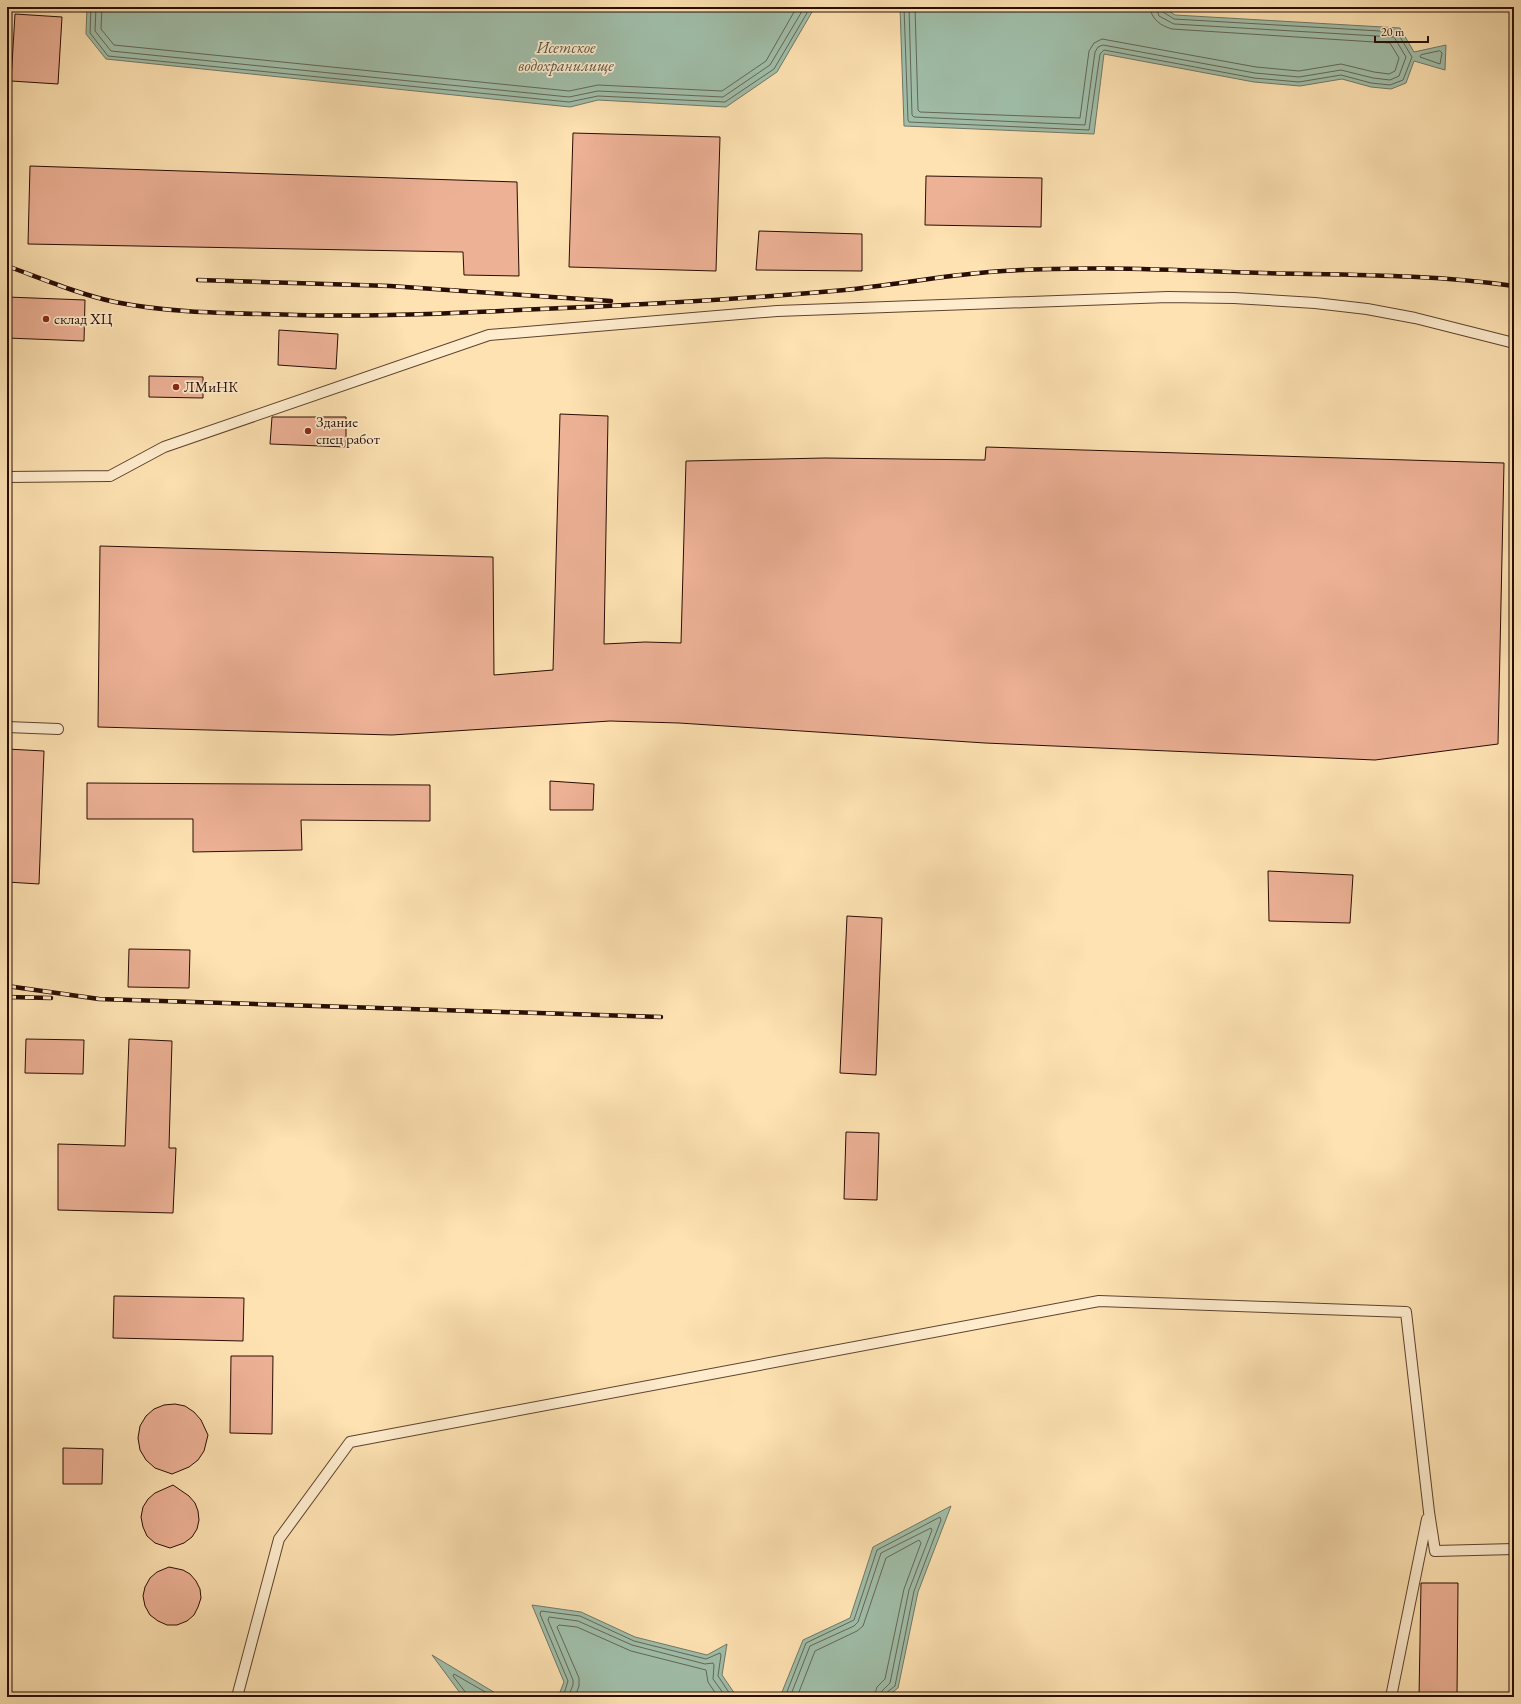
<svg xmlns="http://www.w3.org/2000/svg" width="1521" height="1704" viewBox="0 0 1521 1704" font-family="'EB Garamond',serif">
	<rect width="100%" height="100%" fill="#fee2b2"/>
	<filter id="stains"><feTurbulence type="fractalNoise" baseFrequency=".005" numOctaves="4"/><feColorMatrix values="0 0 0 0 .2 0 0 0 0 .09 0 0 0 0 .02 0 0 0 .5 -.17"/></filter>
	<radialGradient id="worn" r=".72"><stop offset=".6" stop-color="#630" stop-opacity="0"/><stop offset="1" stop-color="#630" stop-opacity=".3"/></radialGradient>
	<path fill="#a0bea9" stroke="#707767" d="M 87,7 L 808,7 L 812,12 L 777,72 L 726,107 L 598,100 L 570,107 L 106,59 L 86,34 Z
		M 900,7 L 1163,7 L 1175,15 L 1400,28 L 1414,52 L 1446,45 L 1445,70 L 1414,61 L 1406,83 L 1391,89 L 1371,87 L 1342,79 L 1300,86 L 1254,82 L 1104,54 L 1094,134 L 904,126 Z
		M 951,1506 L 918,1592 L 898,1688 L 887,1697 L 780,1697 L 803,1640 L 850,1618 L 873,1547 Z
		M 532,1605 L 581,1612 L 635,1637 L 707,1655 L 727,1644 L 722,1675 L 737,1697 L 558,1697 L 564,1682 Z
		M 432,1655 L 502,1697 L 463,1697 Z"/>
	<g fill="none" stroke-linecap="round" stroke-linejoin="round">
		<path stroke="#646656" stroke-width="1" d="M 91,7 L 90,33 L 108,56 L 569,102 L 598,96 L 725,102 L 774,69 L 807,13 L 805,7
			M 96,7 L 95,31 L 111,51 L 569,97 L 598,91 L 723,97 L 770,65 L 801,13 L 800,7
			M 102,7 L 101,29 L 114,45 L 569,91 L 598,85 L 722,91 L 766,61 L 794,12 L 794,7
			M 904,7 L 908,120 L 909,122 L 1089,130 L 1100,54 L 1104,50 L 1254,78 L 1299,82 L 1341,75 L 1371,83 L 1390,85 L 1403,80 L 1412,57 L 1397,32 L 1174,19 L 1163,12 L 1161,7
			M 909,7 L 912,115 L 914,117 L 1085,125 L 1095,52 L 1098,47 L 1103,45 L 1255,73 L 1299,77 L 1341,70 L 1373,78 L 1390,80 L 1399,76 L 1406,57 L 1394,37 L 1174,24 L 1159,16 L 1156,7
			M 915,7 L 918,110 L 920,112 L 1080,118 L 1089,51 L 1094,43 L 1102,39 L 1256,67 L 1299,71 L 1341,64 L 1374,72 L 1389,74 L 1395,71 L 1399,58 L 1390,43 L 1172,29 C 1161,26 1151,19 1150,7
			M 1440,51 L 1442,53 L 1440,64 L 1420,57 L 1421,55 Z
			M 466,1697 L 466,1693 L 453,1676 L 454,1674 L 494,1697
			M 563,1697 L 568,1681 L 540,1614 L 541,1611 L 580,1616 L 634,1641 L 706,1659 L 720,1653 L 721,1655 L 718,1676 L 732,1697
			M 568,1697 L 573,1685 L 573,1680 L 548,1620 L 549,1617 L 578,1621 L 632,1645 L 705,1664 L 713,1663 L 714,1665 L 713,1679 L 726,1697
			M 575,1697 L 579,1686 L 579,1678 L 557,1627 L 559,1625 L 577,1627 L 631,1651 L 706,1670 L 708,1682 L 718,1697
			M 785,1697 L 806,1643 L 854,1620 L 877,1550 L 940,1517 L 941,1520 L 914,1591 L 895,1686 L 886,1693 L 885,1697
			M 790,1697 L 810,1646 L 854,1626 L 858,1622 L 881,1553 L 931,1528 L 932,1530 L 909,1590 L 890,1683 L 882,1691 L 880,1697
			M 797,1697 L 815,1651 L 857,1631 L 863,1626 L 886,1558 L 919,1540 L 921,1543 L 904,1589 L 885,1679 L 877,1687 L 874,1697"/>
	</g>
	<path fill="#edb196" stroke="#290d03" d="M 15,14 L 62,17 L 58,84 L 11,81 Z
		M 573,133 L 720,137 L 716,271 L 569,267 Z
		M 30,166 L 517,182 L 519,276 L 464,275 L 463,252 L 28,244 Z
		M 926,176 L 1042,178 L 1041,227 L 925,225 Z
		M 759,231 L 862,234 L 862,271 L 756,270 Z
		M 7,297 L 85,300 L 84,341 L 7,338 Z
		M 279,330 L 338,334 L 336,369 L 278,365 Z
		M 149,376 L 203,377 L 203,398 L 149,397 Z
		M 560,414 L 608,416 L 604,644 L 645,642 L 681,643 L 686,461 L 825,458 L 985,460 L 986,447 L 1504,463 L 1498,744 L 1375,760 L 985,743 L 679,723 L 610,721 L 392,735 L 98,727 L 100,546 L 493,557 L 494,675 L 553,670 Z
		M 272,417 L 346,417 L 346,447 L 270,444 Z
		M 7,749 L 44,751 L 39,884 L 7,882 Z
		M 550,781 L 594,784 L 593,810 L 550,810 Z
		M 87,783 L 430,785 L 430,821 L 301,820 L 302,850 L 193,852 L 193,819 L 87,819 Z
		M 1268,871 L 1353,875 L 1350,923 L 1269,921 Z
		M 847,916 L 882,918 L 876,1075 L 840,1073 Z
		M 129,949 L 190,950 L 189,988 L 128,987 Z
		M 26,1039 L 84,1040 L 83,1074 L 25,1073 Z
		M 129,1039 L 172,1041 L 169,1148 L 176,1148 L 173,1213 L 58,1210 L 58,1144 L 125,1146 Z
		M 846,1132 L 879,1133 L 877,1200 L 844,1199 Z
		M 114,1296 L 244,1298 L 243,1341 L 113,1338 Z
		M 231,1356 L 273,1356 L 272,1434 L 230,1433 Z
		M 175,1404 L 185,1406 L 194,1412 L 201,1420 L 208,1435 L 204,1451 L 198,1460 L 189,1467 L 172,1474 L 155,1468 L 146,1460 L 140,1450 L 138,1438 L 140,1426 L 146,1416 L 154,1409 L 164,1405 Z
		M 63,1448 L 103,1449 L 102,1484 L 63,1484 Z
		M 173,1485 L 189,1496 L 195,1503 L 198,1511 L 199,1520 L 197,1529 L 192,1537 L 184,1543 L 170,1548 L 155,1543 L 147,1536 L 143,1527 L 141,1517 L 143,1507 L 148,1499 L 155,1493 Z
		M 169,1567 L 183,1570 L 190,1574 L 196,1581 L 200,1589 L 201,1598 L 198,1607 L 194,1615 L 187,1621 L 177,1625 L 167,1625 L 158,1621 L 150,1615 L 145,1606 L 143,1596 L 145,1587 L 150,1578 L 157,1572 Z
		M 1421,1583 L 1458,1583 L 1457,1697 L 1419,1697 Z"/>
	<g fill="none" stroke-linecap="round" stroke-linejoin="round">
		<g stroke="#5e422f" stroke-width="12">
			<path id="lane" d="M 7,477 L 110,476 L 164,447 L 489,335 L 777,311 L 1168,297 L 1234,298 L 1315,303 L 1367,309 L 1415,318 L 1514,343
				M 7,727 L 58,729
				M 237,1697 L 279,1539 L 350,1442 L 1099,1301 L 1406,1312 L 1429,1512 L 1435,1551 L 1514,1549
				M 1391,1697 L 1427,1519"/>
		</g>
		<use href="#lane" stroke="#feeccd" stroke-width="10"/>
		<g stroke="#290d03" stroke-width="4.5">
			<path id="rail" d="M 7,266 C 43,279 78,294 115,302 C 175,314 237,313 297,315 C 379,317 460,313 541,309 C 643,305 744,299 845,290 C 893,285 941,276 989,272 C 1080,265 1172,270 1263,273 C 1347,275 1431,274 1514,286
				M 198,280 L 390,286 L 611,301
				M 7,986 L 99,999 L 661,1017
				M 7,997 L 51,998"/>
		</g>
		<use href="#rail" stroke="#feeccd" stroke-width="3" stroke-dasharray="9" stroke-linecap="butt"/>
	</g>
	<g fill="#8f2418" stroke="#feeccd" stroke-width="1.5">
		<circle cx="46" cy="319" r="4"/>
		<circle cx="176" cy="387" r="4"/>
		<circle cx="308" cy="431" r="4"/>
	</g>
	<g text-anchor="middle" stroke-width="3.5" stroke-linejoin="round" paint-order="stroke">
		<g font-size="15" fill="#290d03" stroke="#feeccd" text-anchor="start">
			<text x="54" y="324">склад ХЦ</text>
			<text x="184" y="392">ЛМиНК</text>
			<text x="316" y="427">Здание<tspan x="316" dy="17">спец работ</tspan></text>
		</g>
		<g font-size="16" font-style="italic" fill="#595445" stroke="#feeccd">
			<text x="566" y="53">Исетское<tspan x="566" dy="18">водохранилище</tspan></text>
		</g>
	</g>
	<rect width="1521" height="1704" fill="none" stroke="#fee2b2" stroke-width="24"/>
	<rect x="8" y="8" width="1505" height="1688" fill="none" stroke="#290d03" stroke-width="2"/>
	<rect x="12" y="12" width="1497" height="1680" fill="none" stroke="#290d03"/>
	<path d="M1375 36v6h53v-6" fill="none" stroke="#290d03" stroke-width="2"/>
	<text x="1381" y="36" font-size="12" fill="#290d03" stroke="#feeccd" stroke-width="3" paint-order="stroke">20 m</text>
	<rect width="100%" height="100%" filter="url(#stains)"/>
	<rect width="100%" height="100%" fill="url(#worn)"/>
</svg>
